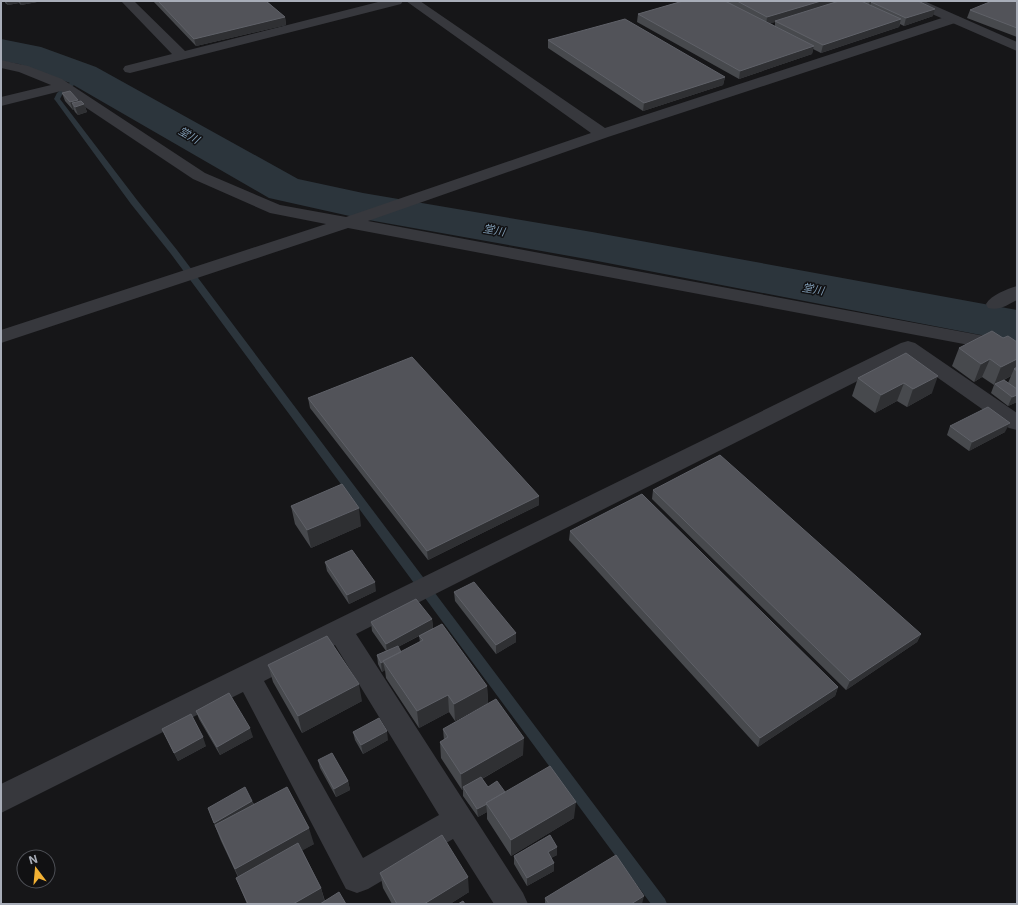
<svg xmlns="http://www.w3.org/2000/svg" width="1018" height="905" viewBox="0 0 1018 905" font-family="Inter,'Noto Sans JP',sans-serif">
	<rect width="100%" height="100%" fill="#161618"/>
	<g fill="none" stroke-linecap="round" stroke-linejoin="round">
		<path fill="#2c353c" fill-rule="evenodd" d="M 81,74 L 86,75 L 62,95 L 60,99 L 137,200 L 177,250 L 665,899 L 667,904 L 651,904 L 171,254 L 131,204 L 55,100 L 54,99 L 57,93 Z"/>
		<path fill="#2c353c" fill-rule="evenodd" d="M 1,39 L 41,47 L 96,67 L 298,179 L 363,193 L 592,232 L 1017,310 L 1017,342 L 592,260 L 363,219 L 269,198 L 70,83 L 19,64 L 1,61 Z"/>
		<path fill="#37383d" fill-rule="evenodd" d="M 121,1 L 134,1 L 185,51 L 382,1 L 403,1 L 401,4 L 130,73 L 125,72 L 123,69 L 125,66 L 172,54 Z
			M 406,1 L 420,1 L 605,128 L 948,16 L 958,16 L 960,19 L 958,22 L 608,137 L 368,221 L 1017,342 L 1017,354 L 348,228 L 1,343 L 1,330 L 326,224 L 270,213 L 193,179 L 61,91 L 1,106 L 1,97 L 51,85 L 19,72 L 1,68 L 1,60 L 28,66 L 62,79 L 205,173 L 280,205 L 346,217 L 591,133 Z
			M 1017,286 L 1017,300 C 1007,305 1000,311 988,308 L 986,304 C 991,295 1007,289 1017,286 Z
			M 908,341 L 915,343 L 1017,413 L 1017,430 L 1009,428 L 907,356 L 356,634 L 523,893 L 528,904 L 494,904 L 453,839 L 368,889 L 357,893 L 346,889 L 243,692 L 1,813 L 1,784 L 901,343 ZM 335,645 L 439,815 L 363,858 L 264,681 Z"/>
		<path fill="#37383d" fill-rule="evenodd" d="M 907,1 L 924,1 L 1017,42 L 1017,51 L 909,4 Z"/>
	</g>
	<path fill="#47494d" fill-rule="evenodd" d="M 5,1 L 37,1 L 37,2 L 21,5 L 19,3 L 8,5 L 5,3 Z
		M 153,1 L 266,1 L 285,17 L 286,25 L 196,46 Z
		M 683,1 L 836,1 L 836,2 L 839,1 L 918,1 L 933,16 L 904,26 L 900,24 L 899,27 L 821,53 L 813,49 L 812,54 L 739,79 L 637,22 L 638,14 ZM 775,22 L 775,26 L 770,23 Z
		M 1017,1 L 1017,37 L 967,18 L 970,10 Z
		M 548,40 L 725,77 L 723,85 L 643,111 L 548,48 Z
		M 62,93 L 78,102 L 84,104 L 87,112 L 78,115 L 75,112 L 74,110 L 73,110 L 65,101 Z
		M 1003,338 L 1017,342 L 1017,402 L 1008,406 L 991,393 L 994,385 L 982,377 L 974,382 L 952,366 L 959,348 ZM 1011,376 L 1008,383 L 1004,380 Z
		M 906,353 L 932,393 L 907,407 L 897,401 L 875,413 L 852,396 L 858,378 Z
		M 308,398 L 539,496 L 539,505 L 428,560 L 310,408 Z
		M 950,426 L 1005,432 L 969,451 L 947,435 Z
		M 653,490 L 921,634 L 917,642 L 846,690 L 652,499 Z
		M 291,506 L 361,526 L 311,548 L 295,524 Z
		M 570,531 L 838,687 L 835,696 L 758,747 L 569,540 Z
		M 325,562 L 376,591 L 349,604 L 327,571 Z
		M 454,592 L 516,633 L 516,642 L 496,654 L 455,601 Z
		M 432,619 L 433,628 L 487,686 L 488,703 L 455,721 L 449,712 L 419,728 L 386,678 L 385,670 L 382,672 L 378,664 L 377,655 L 386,651 L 372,631 L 371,622 ZM 419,636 L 420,642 L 401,652 L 398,647 Z
		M 268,665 L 362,701 L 302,733 L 273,682 Z
		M 196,711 L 253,737 L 220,755 L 199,719 Z
		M 162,729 L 206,746 L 178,761 Z
		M 443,729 L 523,755 L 482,779 L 488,787 L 505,792 L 574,818 L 511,856 L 487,819 L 487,812 L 478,817 L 463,796 L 463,790 L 462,790 L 441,758 L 440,742 L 444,740 Z
		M 353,732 L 388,740 L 363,754 L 355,740 Z
		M 318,760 L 348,781 L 350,790 L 336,797 L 320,768 Z
		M 252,801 L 254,804 L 314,844 L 302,850 L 321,888 L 325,901 L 346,904 L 247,904 L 236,878 L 238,877 L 221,841 L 208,808 Z
		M 557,855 L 551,858 L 554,863 L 554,871 L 527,886 L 514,864 L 514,856 Z
		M 380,873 L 469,892 L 450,904 L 392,904 L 383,888 Z
		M 545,898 L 549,904 L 545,904 Z"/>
	<path fill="#2f3033" d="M 6,1 L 18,1 L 19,3 L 8,5 Z
		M 20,1 L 37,1 L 37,2 L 21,5 Z
		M 821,1 L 836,1 L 835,4 L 775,21 L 775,22 L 766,25 L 767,17 Z
		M 870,1 L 882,1 L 871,2 L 870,8 L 868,8 Z
		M 935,9 L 933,16 L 904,26 L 906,18 Z
		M 285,17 L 286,25 L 196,46 L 194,39 Z
		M 901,19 L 899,27 L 821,53 L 823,45 Z
		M 814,46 L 812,54 L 739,79 L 740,71 Z
		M 725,77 L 723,85 L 643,111 L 644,103 Z
		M 78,100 L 80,105 L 84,104 L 87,112 L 78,115 L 75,107 L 72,103 L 74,110 L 73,110 L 70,102 Z
		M 990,359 L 982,377 L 974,382 L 981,364 Z
		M 1017,359 L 1017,371 L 1014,369 L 1011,376 L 995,384 L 994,385 L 1001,367 Z
		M 938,376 L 932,393 L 907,407 L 913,389 Z
		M 904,383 L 897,401 L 875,413 L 881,395 Z
		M 1017,395 L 1017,402 L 1008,406 L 1012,397 Z
		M 1010,423 L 1005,432 L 969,451 L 972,442 Z
		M 539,496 L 539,505 L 428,560 L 427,551 Z
		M 359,508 L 361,526 L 311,548 L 307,530 Z
		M 375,582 L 376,591 L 349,604 L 347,595 Z
		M 432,619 L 433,628 L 387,653 L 386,644 Z
		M 516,633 L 516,642 L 496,654 L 496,645 Z
		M 921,634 L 917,642 L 846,690 L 850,681 Z
		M 383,662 L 385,670 L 382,672 L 381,663 Z
		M 359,684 L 362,701 L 302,733 L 298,716 Z
		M 487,686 L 488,703 L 455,721 L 454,704 Z
		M 838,687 L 835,696 L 758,747 L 760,738 Z
		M 448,695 L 449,712 L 419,728 L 417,711 Z
		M 250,728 L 253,737 L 220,755 L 217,747 Z
		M 387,731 L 388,740 L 363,754 L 361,745 Z
		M 203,737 L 206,746 L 178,761 L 174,753 Z
		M 524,738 L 523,755 L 464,789 L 463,787 L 463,790 L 462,790 L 461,774 Z
		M 348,781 L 350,790 L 336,797 L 334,789 Z
		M 252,801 L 255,810 L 218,831 L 214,823 Z
		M 576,802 L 574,818 L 511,856 L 511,840 Z
		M 486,804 L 487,812 L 478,817 L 477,809 Z
		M 309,828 L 314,844 L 242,885 L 235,869 Z
		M 557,847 L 557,855 L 547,860 L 548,852 Z
		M 554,863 L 554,871 L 527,886 L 527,878 Z
		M 468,877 L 469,892 L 450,904 L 424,904 Z
		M 321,888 L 325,903 L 324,904 L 293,904 Z
		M 644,896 L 642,904 L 631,904 Z"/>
	<path fill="#525359" stroke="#5f6168" d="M 158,1 L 266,1 L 285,17 L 194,39 Z
		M 683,1 L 725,1 L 814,46 L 740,71 L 638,14 Z
		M 737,1 L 821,1 L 767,17 Z
		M 839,1 L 861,1 L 901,19 L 823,45 L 775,21 Z
		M 876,1 L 918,1 L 935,9 L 906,18 L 871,2 Z
		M 992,1 L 1017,1 L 1017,28 L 970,10 Z
		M 625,19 L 725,77 L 644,103 L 548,40 Z
		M 70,91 L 78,100 L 70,102 L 62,93 Z
		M 81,101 L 84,104 L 75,107 L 72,103 Z
		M 992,331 L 1003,338 L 1008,336 L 1017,342 L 1017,359 L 1001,367 L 990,359 L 981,364 L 959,348 Z
		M 906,353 L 938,376 L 913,389 L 904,383 L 881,395 L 858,378 Z
		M 412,357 L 539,496 L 427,551 L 308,398 Z
		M 1017,367 L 1017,371 L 1014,369 Z
		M 1004,380 L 1017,389 L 1017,395 L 1012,397 L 995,384 Z
		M 988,407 L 1010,423 L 972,442 L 950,426 Z
		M 720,455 L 921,634 L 850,681 L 653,490 Z
		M 342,484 L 359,508 L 307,530 L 291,506 Z
		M 642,494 L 838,687 L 760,738 L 570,531 Z
		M 352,550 L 375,582 L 347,595 L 325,562 Z
		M 474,582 L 516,633 L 496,645 L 454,592 Z
		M 416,599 L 432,619 L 386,644 L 371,622 Z
		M 442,624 L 487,686 L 454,704 L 448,695 L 417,711 L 383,661 L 423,640 L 419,636 Z
		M 327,636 L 359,684 L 298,716 L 268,665 Z
		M 398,646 L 401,652 L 383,661 L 384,661 L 381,663 L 377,655 Z
		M 229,693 L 250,728 L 217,747 L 196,711 Z
		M 496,699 L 524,738 L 461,774 L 440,742 L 448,737 L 443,729 Z
		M 191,714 L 203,737 L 174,753 L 162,729 Z
		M 379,718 L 387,731 L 361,745 L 353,732 Z
		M 332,753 L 348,781 L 334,789 L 318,760 Z
		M 550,766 L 576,802 L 511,840 L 486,803 Z
		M 481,777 L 488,787 L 497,781 L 505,792 L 486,803 L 487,804 L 477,809 L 463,787 Z
		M 245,787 L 252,801 L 214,823 L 208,808 Z
		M 287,787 L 309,828 L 235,869 L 215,825 Z
		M 442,835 L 468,877 L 424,904 L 397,904 L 380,873 Z
		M 550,835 L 557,847 L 548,852 L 554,863 L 527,878 L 514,856 Z
		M 298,843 L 321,888 L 293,904 L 248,904 L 236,878 Z
		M 616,855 L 644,896 L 631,904 L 549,904 L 545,898 Z
		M 339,892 L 346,904 L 320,904 Z
		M 463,901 L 465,904 L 458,904 Z"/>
	<g text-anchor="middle" stroke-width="3" stroke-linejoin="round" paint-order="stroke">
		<g font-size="11" font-style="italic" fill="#7f9bb3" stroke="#111113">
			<text transform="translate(189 135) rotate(30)" y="4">堂川</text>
			<text transform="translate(494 230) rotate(10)" y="4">堂川</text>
			<text transform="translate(813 289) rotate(10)" y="4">堂川</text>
		</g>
	</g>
	<rect width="1018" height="905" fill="none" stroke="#a8adb8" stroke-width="4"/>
	<g transform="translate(36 869) rotate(344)"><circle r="19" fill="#111113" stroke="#4d4f55"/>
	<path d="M0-3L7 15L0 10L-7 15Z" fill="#f2b134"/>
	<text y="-6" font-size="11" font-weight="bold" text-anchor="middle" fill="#a8adb8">N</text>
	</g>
</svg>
